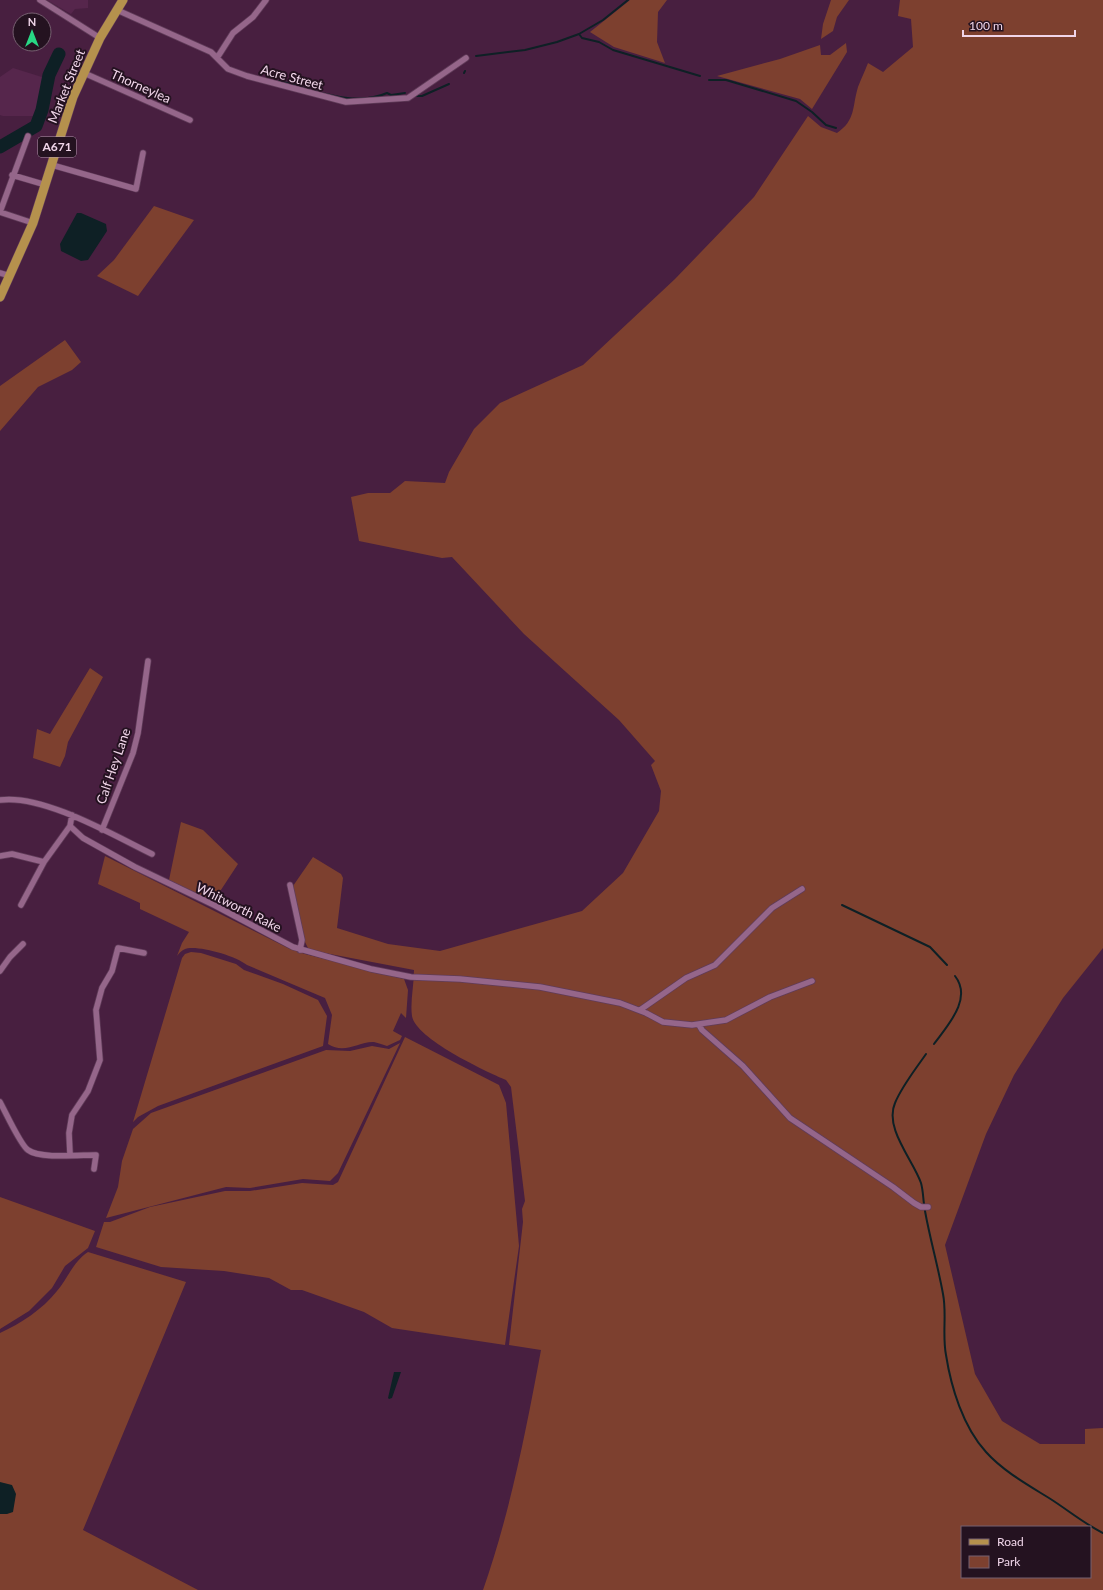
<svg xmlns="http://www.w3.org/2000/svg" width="1103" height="1590" viewBox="0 0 1103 1590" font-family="Lato,sans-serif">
	<rect width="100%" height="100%" fill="#481f40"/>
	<path fill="#56264c" d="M 47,0 L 88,0 L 88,8 L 75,9 L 71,14 Z
		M 13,68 L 45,78 L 38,116 L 3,116 L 0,115 L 0,77 Z"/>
	<path fill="#7d402f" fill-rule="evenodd" d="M 630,0 L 667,0 L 658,12 L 657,42 L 665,63 L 614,47 L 590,32 Z
		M 831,0 L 849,0 L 837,17 L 833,31 L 821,39 L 823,24 Z
		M 900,0 L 1103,0 L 1103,948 L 1063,998 L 1014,1075 L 986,1134 L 945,1245 L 975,1374 L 1002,1421 L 1040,1444 L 1085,1444 L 1085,1429 L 1103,1428 L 1103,1590 L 483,1590 C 510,1513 526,1431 541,1350 L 509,1345 L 523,1222 L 522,1209 L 525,1201 L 511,1087 L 506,1080 C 485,1071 416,1039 412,1016 C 410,1002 414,985 414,970 L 309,950 L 304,940 L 293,886 L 313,857 L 341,874 L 343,878 L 337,928 L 388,944 L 440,951 L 582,911 L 623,873 L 659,811 L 661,791 L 651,765 L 655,761 L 619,720 L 524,634 L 452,557 L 442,558 L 359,541 L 351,497 L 368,493 L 390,493 L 405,481 L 445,483 L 449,472 L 474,429 L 500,403 L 583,365 L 675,279 L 754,197 L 808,116 L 821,127 L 837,133 C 856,120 852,107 858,87 C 861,79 865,71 868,63 L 883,72 L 913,47 L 911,19 L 898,16 ZM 962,1527 L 1090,1527 L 1090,1577 L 962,1577 Z
		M 846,43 L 847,52 L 812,109 L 800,99 L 717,76 L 780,59 L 820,45 L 821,55 L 830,55 Z
		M 154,206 L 194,220 L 138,296 L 97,276 L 114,260 Z
		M 65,340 L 81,362 L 72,370 L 38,387 L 0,431 L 0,386 Z
		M 90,668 L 103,677 L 68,742 L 65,756 L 60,767 L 33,758 L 37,729 L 50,734 Z
		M 181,822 L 203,830 L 238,864 L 213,902 L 169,880 Z
		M 105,856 L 288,948 L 305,954 L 404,979 L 408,990 L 406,1018 L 401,1013 L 393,1031 L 402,1036 L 400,1040 L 387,1046 C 383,1045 379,1043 374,1042 C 359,1041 345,1055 328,1044 L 332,1015 L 325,998 L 247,965 C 236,956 204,947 190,948 C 184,948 180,952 177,956 L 182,943 L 189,932 L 140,909 L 140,903 L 98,884 Z
		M 191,952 L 201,953 L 236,964 L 244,970 L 283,984 L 318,1000 L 327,1016 L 323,1046 L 158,1106 L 138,1117 L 133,1122 L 182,958 L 185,954 Z
		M 405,1037 L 499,1085 L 506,1103 L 519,1246 L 505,1345 L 392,1328 L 364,1312 L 302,1290 L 291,1290 L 269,1278 L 224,1271 L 161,1267 L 96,1247 L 104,1222 L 110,1222 L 150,1207 L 225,1191 L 250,1191 L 302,1183 L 333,1185 L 338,1182 Z
		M 400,1043 L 338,1173 L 330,1181 L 303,1179 L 250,1188 L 226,1187 L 106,1218 L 118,1187 L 122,1161 L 133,1129 L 151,1113 L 326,1050 L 350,1051 L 372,1046 L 389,1049 Z
		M 0,1197 L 95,1231 L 88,1248 L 65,1266 L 52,1288 L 29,1311 L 0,1329 Z
		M 88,1252 L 186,1282 L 83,1530 L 198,1590 L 0,1590 L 0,1333 C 20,1324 43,1309 57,1291 C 68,1278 73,1262 88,1252 Z"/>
	<path fill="#0e2025" d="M 77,213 L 81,213 L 106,224 L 107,231 L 88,260 L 81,261 L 61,251 L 60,244 Z
		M 394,1372 L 401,1372 L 392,1398 L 389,1399 L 388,1398 Z
		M 0,1482 L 12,1485 L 16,1494 L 13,1512 L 7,1514 L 0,1514 Z"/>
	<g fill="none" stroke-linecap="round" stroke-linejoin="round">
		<path stroke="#0e2025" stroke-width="2" d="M 579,34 L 582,38 L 599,42 L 613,50 L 700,76
			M 476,56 L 525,50 L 557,42 L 579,34 L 603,20 L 628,0
			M 464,73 L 465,71
			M 709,80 L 726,80 L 796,101 L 812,112 L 826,125 L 836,128
			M 279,81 C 313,89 353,108 387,93 L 391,95 L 405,93
			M 416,96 L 422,96 L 449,84
			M 842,905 L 930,947 L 947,965
			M 934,1044 C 947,1026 973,999 955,976
			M 924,1204 C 923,1197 923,1190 921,1183 C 913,1160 884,1128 895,1103 C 902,1086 915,1070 926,1054
			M 925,1211 C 930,1239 938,1266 943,1294 C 947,1314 942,1334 946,1355 C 951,1387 963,1427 986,1452 C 1003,1471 1028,1485 1049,1498 C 1068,1510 1083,1523 1103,1533"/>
		<path stroke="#0e2025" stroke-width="13" d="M 0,147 L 36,126 L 42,110 L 49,75 L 59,54"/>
		<g stroke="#603c59" stroke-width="7">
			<path id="minor" d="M 40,0 L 100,38
				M 117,10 L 211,52 L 228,69 L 247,76 L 346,102 L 408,98 L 466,58
				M 217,58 L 233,33 L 253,17 L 266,0
				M 84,73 L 190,120
				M 52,165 L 136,189 L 143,153
				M 12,175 L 46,185
				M 0,212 L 28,136
				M 0,212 L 33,223
				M 0,273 L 10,276
				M 0,800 C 43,794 113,835 152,854
				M 70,826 L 83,838 L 135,867 L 214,905 L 293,947 L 371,969 L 411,977 L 460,979 L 540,987 L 620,1003 L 646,1013 L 663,1022 L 692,1025 L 726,1020 L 770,997 L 812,981
				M 102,830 L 133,753 L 138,733 L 148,661
				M 0,856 L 12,854 L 44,862
				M 290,885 L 302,940 L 300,950
				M 21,905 L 44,862 L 70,826 L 72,815
				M 0,971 L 10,957 L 23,944
				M 640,1010 L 686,978 L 715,965 L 772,908 L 802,889
				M 699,1025 L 702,1030 L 743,1066 L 790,1118 L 893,1187 L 914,1203 L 921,1207 L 928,1207
				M 0,1102 C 5,1111 21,1146 28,1150 C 39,1159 80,1155 96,1155 L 94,1169
				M 70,1154 L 69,1133 L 72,1115 L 88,1091 L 100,1060 L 96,1010 L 102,988 L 112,971 L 118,948 L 144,953"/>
		</g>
		<g stroke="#603c59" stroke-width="10">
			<path id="primary" d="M 0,297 L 33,223 L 73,97 L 100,38 L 123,0"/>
		</g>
		<use href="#minor" stroke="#95668a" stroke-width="5.5"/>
		<use href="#primary" stroke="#b5914d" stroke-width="9"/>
	</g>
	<g text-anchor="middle" stroke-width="4" stroke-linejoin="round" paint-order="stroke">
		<rect fill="#241220" stroke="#b39aad" stroke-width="1" x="38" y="137" width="38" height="20" rx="3"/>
		<g font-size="12" font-weight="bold" fill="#f0d5e9">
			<text x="57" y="151">A671</text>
		</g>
		<g font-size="13" fill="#f0d5e9" stroke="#241220">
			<text transform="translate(292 77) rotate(15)" y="5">Acre Street</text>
			<text transform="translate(66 86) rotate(-68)" y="5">Market Street</text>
			<text transform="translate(141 86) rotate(24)" y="5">Thorneylea</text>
			<text transform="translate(113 766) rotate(-71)" y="5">Calf Hey Lane</text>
			<text transform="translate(239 907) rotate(27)" y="5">Whitworth Rake</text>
		</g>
	</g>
	<rect x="961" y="1526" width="130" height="52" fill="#241220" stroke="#766070"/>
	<rect x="969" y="1539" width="20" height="6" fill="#b5914d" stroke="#766070"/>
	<text x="997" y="1546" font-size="12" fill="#f0d5e9">Road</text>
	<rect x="969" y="1556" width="20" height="12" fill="#7d402f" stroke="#766070"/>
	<text x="997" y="1566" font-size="12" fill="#f0d5e9">Park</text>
	<g transform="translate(32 32)"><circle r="19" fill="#241220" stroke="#766070"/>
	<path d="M0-3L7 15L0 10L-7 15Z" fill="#28d885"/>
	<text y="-6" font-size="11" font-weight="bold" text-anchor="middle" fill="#f0d5e9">N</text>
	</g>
	<path d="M963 30v6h112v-6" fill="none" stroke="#f0d5e9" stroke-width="2"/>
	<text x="969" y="30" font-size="12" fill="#f0d5e9" stroke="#241220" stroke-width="3" paint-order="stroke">100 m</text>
</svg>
